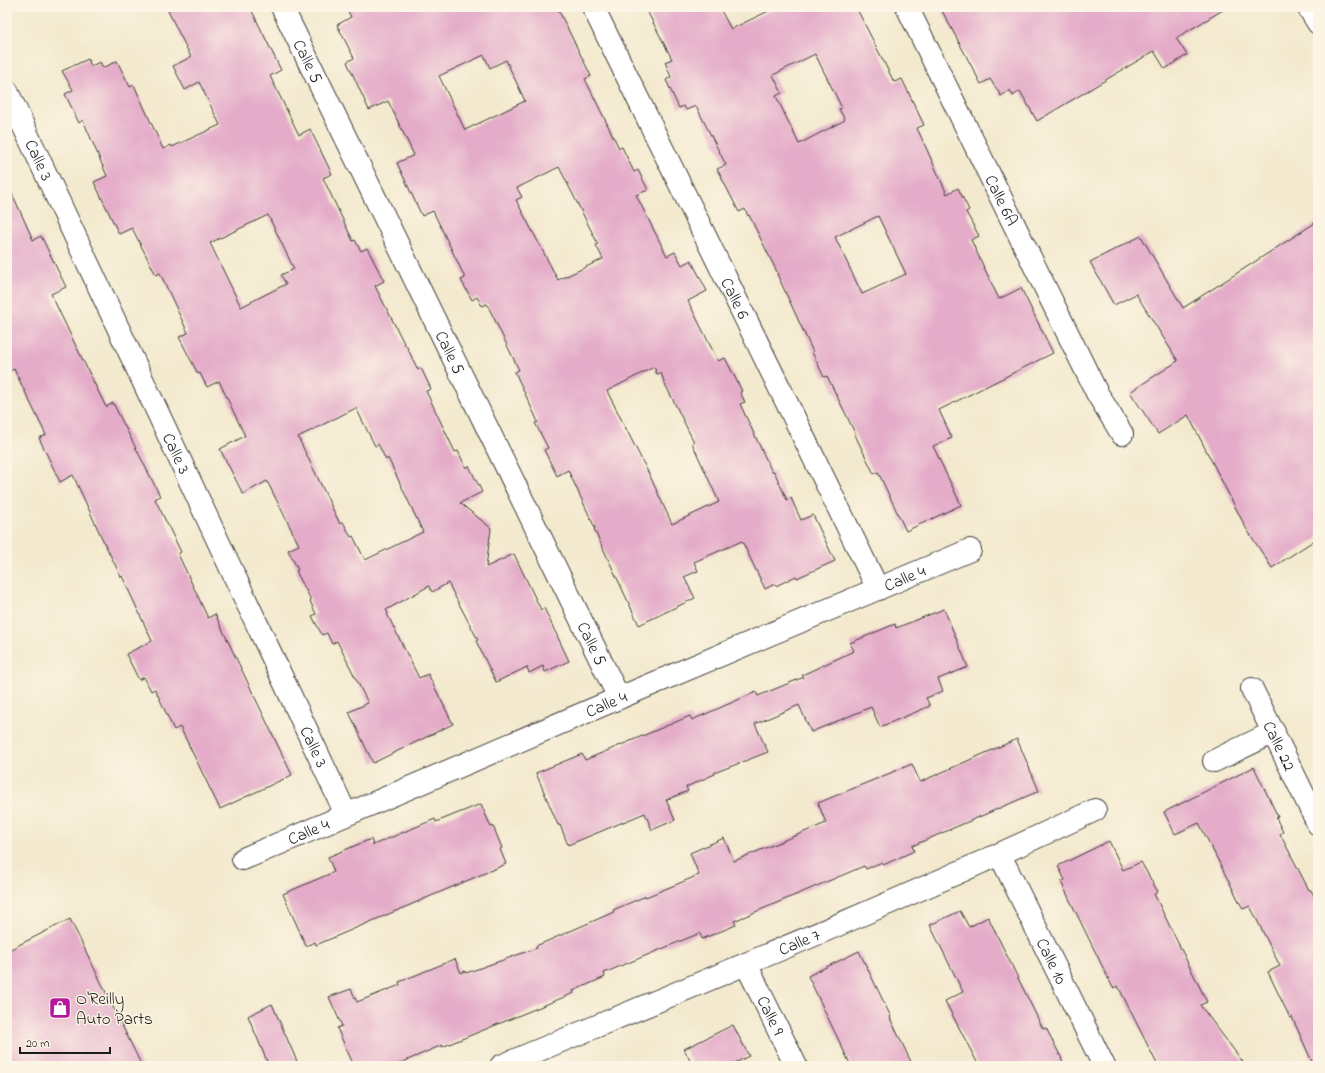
<svg xmlns="http://www.w3.org/2000/svg" width="1325" height="1073" viewBox="0 0 1325 1073" font-family="'Indie Flower',sans-serif">
	<rect width="100%" height="100%" fill="#fcf5e5"/>
	<filter id="ink" filterUnits="userSpaceOnUse"><feTurbulence type="fractalNoise" baseFrequency=".025" numOctaves="2"/><feDisplacementMap in="SourceGraphic" scale="8" xChannelSelector="R" yChannelSelector="G"/><feConvolveMatrix kernelMatrix="1 2 1 2 8 2 1 2 1" color-interpolation-filters="sRGB"/></filter>
	<filter id="wash" filterUnits="userSpaceOnUse"><feTurbulence type="fractalNoise" baseFrequency=".012" numOctaves="4" result="noise"/><feDisplacementMap in="SourceGraphic" scale="16" xChannelSelector="R" yChannelSelector="G"/><feGaussianBlur stdDeviation="0.9" result="paint"/><feColorMatrix in="noise" values="0 0 0 0 0 0 0 0 0 0 0 0 0 0 0 0 0 1.4 0 .05"/><feComposite in="paint" operator="in"/></filter>
	<g filter="url(#wash)">
		<rect width="100%" height="100%" fill="#f3e9ce"/>
		<g id="blocks">
			<path fill="#e4acc9" fill-rule="evenodd" d="M 166,7 L 250,7 L 281,70 L 270,76 L 299,135 L 310,129 L 332,174 L 323,178 L 353,241 L 355,240 L 361,251 L 367,248 L 384,281 L 375,286 L 405,345 L 406,345 L 418,370 L 421,368 L 431,389 L 426,391 L 455,452 L 458,451 L 466,468 L 469,466 L 482,492 L 460,503 L 491,528 L 486,567 L 514,554 L 541,610 L 544,608 L 569,661 L 545,672 L 543,666 L 529,673 L 527,667 L 496,682 L 476,641 L 478,640 L 448,583 L 432,592 L 429,586 L 386,610 L 388,613 L 387,614 L 419,678 L 428,674 L 453,724 L 373,763 L 349,712 L 368,703 L 337,641 L 332,644 L 327,633 L 322,635 L 312,616 L 316,614 L 310,601 L 311,600 L 296,571 L 298,570 L 288,550 L 299,545 L 267,481 L 243,494 L 220,449 L 245,436 L 219,381 L 207,387 L 200,373 L 198,374 L 179,337 L 188,333 L 160,273 L 156,275 L 132,228 L 119,234 L 94,182 L 107,176 L 83,120 L 79,123 L 65,94 L 73,90 L 62,71 L 88,59 L 91,66 L 100,62 L 103,68 L 117,61 L 130,87 L 134,85 L 163,149 L 171,145 L 172,147 L 220,125 L 199,82 L 185,90 L 173,66 L 191,57 ZM 268,215 L 294,269 L 281,275 L 286,284 L 241,307 L 210,243 ZM 356,408 L 375,446 L 378,444 L 386,460 L 388,458 L 423,532 L 365,560 L 353,536 L 351,537 L 343,522 L 340,524 L 298,437 Z
				M 346,7 L 557,7 L 591,76 L 585,79 L 619,148 L 622,147 L 634,172 L 638,170 L 648,190 L 636,195 L 667,256 L 675,252 L 682,265 L 691,260 L 707,291 L 688,301 L 718,361 L 725,358 L 742,391 L 740,392 L 745,402 L 740,404 L 772,472 L 774,471 L 787,500 L 791,498 L 801,520 L 813,515 L 835,561 L 797,578 L 796,576 L 776,586 L 775,584 L 765,589 L 742,541 L 694,562 L 698,571 L 684,577 L 695,598 L 639,625 L 594,529 L 595,528 L 568,470 L 557,476 L 544,450 L 548,448 L 535,423 L 538,422 L 515,372 L 519,370 L 487,304 L 482,306 L 477,297 L 472,300 L 461,280 L 465,278 L 459,265 L 433,211 L 422,216 L 397,163 L 414,155 L 388,101 L 369,110 L 347,62 L 354,58 L 337,25 L 351,17 ZM 484,55 L 490,68 L 506,60 L 525,101 L 465,130 L 439,76 ZM 559,167 L 598,244 L 596,245 L 603,259 L 558,280 L 516,200 L 522,197 L 517,188 ZM 654,367 L 657,374 L 661,373 L 665,384 L 694,442 L 692,443 L 719,502 L 672,524 L 650,476 L 607,391 Z
				M 645,7 L 719,7 L 731,29 L 777,7 L 856,7 L 894,82 L 902,79 L 924,125 L 917,128 L 947,194 L 958,188 L 969,210 L 966,212 L 979,236 L 971,240 L 999,299 L 1021,288 L 1053,353 L 939,410 L 952,438 L 933,446 L 961,505 L 906,531 L 878,472 L 874,474 L 855,435 L 856,435 L 827,376 L 824,377 L 812,352 L 813,352 L 777,274 L 778,274 L 749,215 L 748,216 L 745,209 L 739,212 L 717,169 L 726,165 L 696,106 L 686,110 L 684,106 L 679,108 L 666,80 L 671,77 L 665,62 L 672,59 ZM 815,54 L 842,108 L 839,109 L 845,120 L 799,144 L 776,96 L 782,93 L 773,75 ZM 878,216 L 906,274 L 862,294 L 835,237 Z
				M 940,7 L 1228,7 L 1176,38 L 1187,55 L 1165,69 L 1154,51 L 1037,121 L 1020,91 L 1013,96 L 1010,90 L 1001,96 L 990,79 L 981,84 Z
				M 7,182 L 33,240 L 41,236 L 66,287 L 51,294 L 73,340 L 106,407 L 113,403 L 150,476 L 160,496 L 155,499 L 181,552 L 178,554 L 208,618 L 215,614 L 292,775 L 220,809 L 180,727 L 174,730 L 155,689 L 151,691 L 144,677 L 139,680 L 126,654 L 152,641 L 122,576 L 121,577 L 101,536 L 73,475 L 60,482 L 39,438 L 46,435 L 14,369 L 7,372 Z
				M 1318,221 L 1318,538 L 1272,568 L 1246,528 L 1188,415 L 1158,434 L 1130,392 L 1178,361 L 1136,294 L 1114,305 L 1090,262 L 1141,236 L 1183,308 Z
				M 944,609 L 968,667 L 938,679 L 943,691 L 926,698 L 930,706 L 880,727 L 871,707 L 811,732 L 799,705 L 755,724 L 768,752 L 714,773 L 715,774 L 686,787 L 688,791 L 666,800 L 675,820 L 652,830 L 645,813 L 568,845 L 560,825 L 558,825 L 536,773 L 582,754 L 585,760 L 690,716 L 692,720 L 756,692 L 758,696 L 804,677 L 802,675 L 854,651 L 850,643 L 895,624 L 896,628 Z
				M 1017,739 L 1039,791 L 912,846 L 914,851 L 883,865 L 882,862 L 866,869 L 864,866 L 734,921 L 736,925 L 702,939 L 700,933 L 604,973 L 605,977 L 573,991 L 574,993 L 442,1047 L 442,1045 L 394,1066 L 354,1066 L 337,1028 L 342,1026 L 329,997 L 351,989 L 357,1002 L 400,985 L 399,982 L 455,959 L 461,973 L 465,971 L 466,973 L 537,948 L 536,946 L 614,912 L 613,910 L 646,896 L 646,897 L 699,875 L 690,853 L 724,838 L 734,861 L 826,823 L 818,803 L 912,764 L 920,782 Z
				M 1254,767 L 1278,817 L 1276,818 L 1283,832 L 1280,834 L 1309,890 L 1311,890 L 1318,904 L 1318,1066 L 1314,1066 L 1292,1017 L 1290,1018 L 1268,972 L 1280,966 L 1250,906 L 1243,909 L 1199,823 L 1175,834 L 1164,812 Z
				M 481,804 L 491,827 L 493,826 L 502,848 L 500,849 L 506,864 L 316,945 L 315,942 L 306,946 L 283,894 L 334,872 L 328,857 L 371,839 L 373,845 L 435,819 L 436,822 Z
				M 1109,841 L 1123,870 L 1141,862 L 1158,892 L 1154,894 L 1207,1002 L 1200,1005 L 1246,1066 L 1158,1066 L 1118,986 L 1113,988 L 1061,882 L 1065,880 L 1058,866 Z
				M 960,911 L 969,927 L 988,917 L 1043,1029 L 1046,1028 L 1062,1059 L 1061,1059 L 1065,1066 L 979,1066 L 945,1001 L 963,992 L 930,925 Z
				M 70,919 L 142,1066 L 7,1066 L 7,951 Z
				M 859,951 L 891,1017 L 890,1018 L 913,1066 L 851,1066 L 808,976 Z
				M 272,1004 L 299,1066 L 269,1066 L 248,1016 Z
				M 733,1025 L 749,1056 L 729,1066 L 693,1066 L 684,1049 Z"/>
		</g>
	</g>
	<g filter="url(#ink)">
		<use href="#blocks" fill-opacity="0" stroke="#3c3b37" stroke-width="1"/>
		<g fill="none" stroke-linecap="round" stroke-linejoin="round">
			<g stroke="#3c3b37" stroke-width="24">
				<g id="minor">
					<path id="s1" d="M 282,7 L 619,698"/>
					<path id="s2" d="M 593,7 L 878,589"/>
					<path id="s3" d="M 907,7 L 1097,393 L 1122,434"/>
					<path d="M 1308,7 L 1318,23"/>
					<path id="s4" d="M 7,91 L 346,814"/>
					<path id="s5" d="M 1252,689 L 1318,824"/>
					<path d="M 1214,761 L 1274,732"/>
					<path id="s6" d="M 1000,855 L 1104,1066"/>
					<path id="s7" d="M 243,859 L 619,698 L 970,550"/>
					<path id="s8" d="M 746,964 L 796,1066"/>
					<path id="s9" d="M 501,1066 C 700,983 900,902 1095,810"/>
				</g>
			</g>
			<use href="#minor" stroke="#fff" stroke-width="22"/>
		</g>
	</g>
	<defs>
		<g id="shop-square" transform="scale(1.15)"><rect x="-9" y="-9" width="18" height="18" rx="4" fill="#b5179e" stroke="#fcf5e5"/><path d="M-5-2.5h2.3a2.7 3.5 0 0 1 5.4 0H5L5.5 6h-11ZM-1.5-2.5h3a1.5 2.3 0 0 0-3 0Z" fill="#fff"/></g>
	</defs>
	<g fill-rule="evenodd">
		<use href="#shop-square" x="60" y="1008"/>
	</g>
	<g text-anchor="middle" stroke-width="3" stroke-linejoin="round" paint-order="stroke">
		<g font-size="17" fill="#1c1c1c" stroke="#fcf5e5">
			<text dy="6" stroke="none"><textPath href="#s1" startOffset="60">Calle 5</textPath></text>
			<text dy="6" stroke="none"><textPath href="#s4" startOffset="76">Calle 3</textPath></text>
			<text dy="6" stroke="none"><textPath href="#s3" startOffset="215">Calle 6A</textPath></text>
			<text dy="6" stroke="none"><textPath href="#s2" startOffset="324">Calle 6</textPath></text>
			<text dy="6" stroke="none"><textPath href="#s1" startOffset="384">Calle 5</textPath></text>
			<text dy="6" stroke="none"><textPath href="#s4" startOffset="400">Calle 3</textPath></text>
			<text dy="6" stroke="none"><textPath href="#s7" startOffset="719">Calle 4</textPath></text>
			<text dy="6" stroke="none"><textPath href="#s1" startOffset="708">Calle 5</textPath></text>
			<text dy="6" stroke="none"><textPath href="#s7" startOffset="395">Calle 4</textPath></text>
			<text dy="6" stroke="none"><textPath href="#s5" startOffset="63">Calle 22</textPath></text>
			<text dy="6" stroke="none"><textPath href="#s4" startOffset="724">Calle 3</textPath></text>
			<text dy="6" stroke="none"><textPath href="#s7" startOffset="71">Calle 4</textPath></text>
			<text dy="6" stroke="none"><textPath href="#s9" startOffset="323">Calle 7</textPath></text>
			<text dy="6" stroke="none"><textPath href="#s6" startOffset="118">Calle 10</textPath></text>
			<text dy="6" stroke="none"><textPath href="#s8" startOffset="57">Calle 9</textPath></text>
		</g>
		<g font-size="17" fill="#1c1c1c" stroke="#fcf5e5" text-anchor="start">
			<text x="76" y="1004">O'Reilly<tspan x="76" dy="20">Auto Parts</tspan></text>
		</g>
	</g>
	<rect width="1325" height="1073" fill="none" stroke="#fcf5e5" stroke-width="24"/>
	<path d="M20 1047v6h90v-6" fill="none" stroke="#1c1c1c" stroke-width="2"/>
	<text x="26" y="1047" font-size="12" fill="#1c1c1c" stroke="#fcf5e5" stroke-width="3" paint-order="stroke">20 m</text>
</svg>
